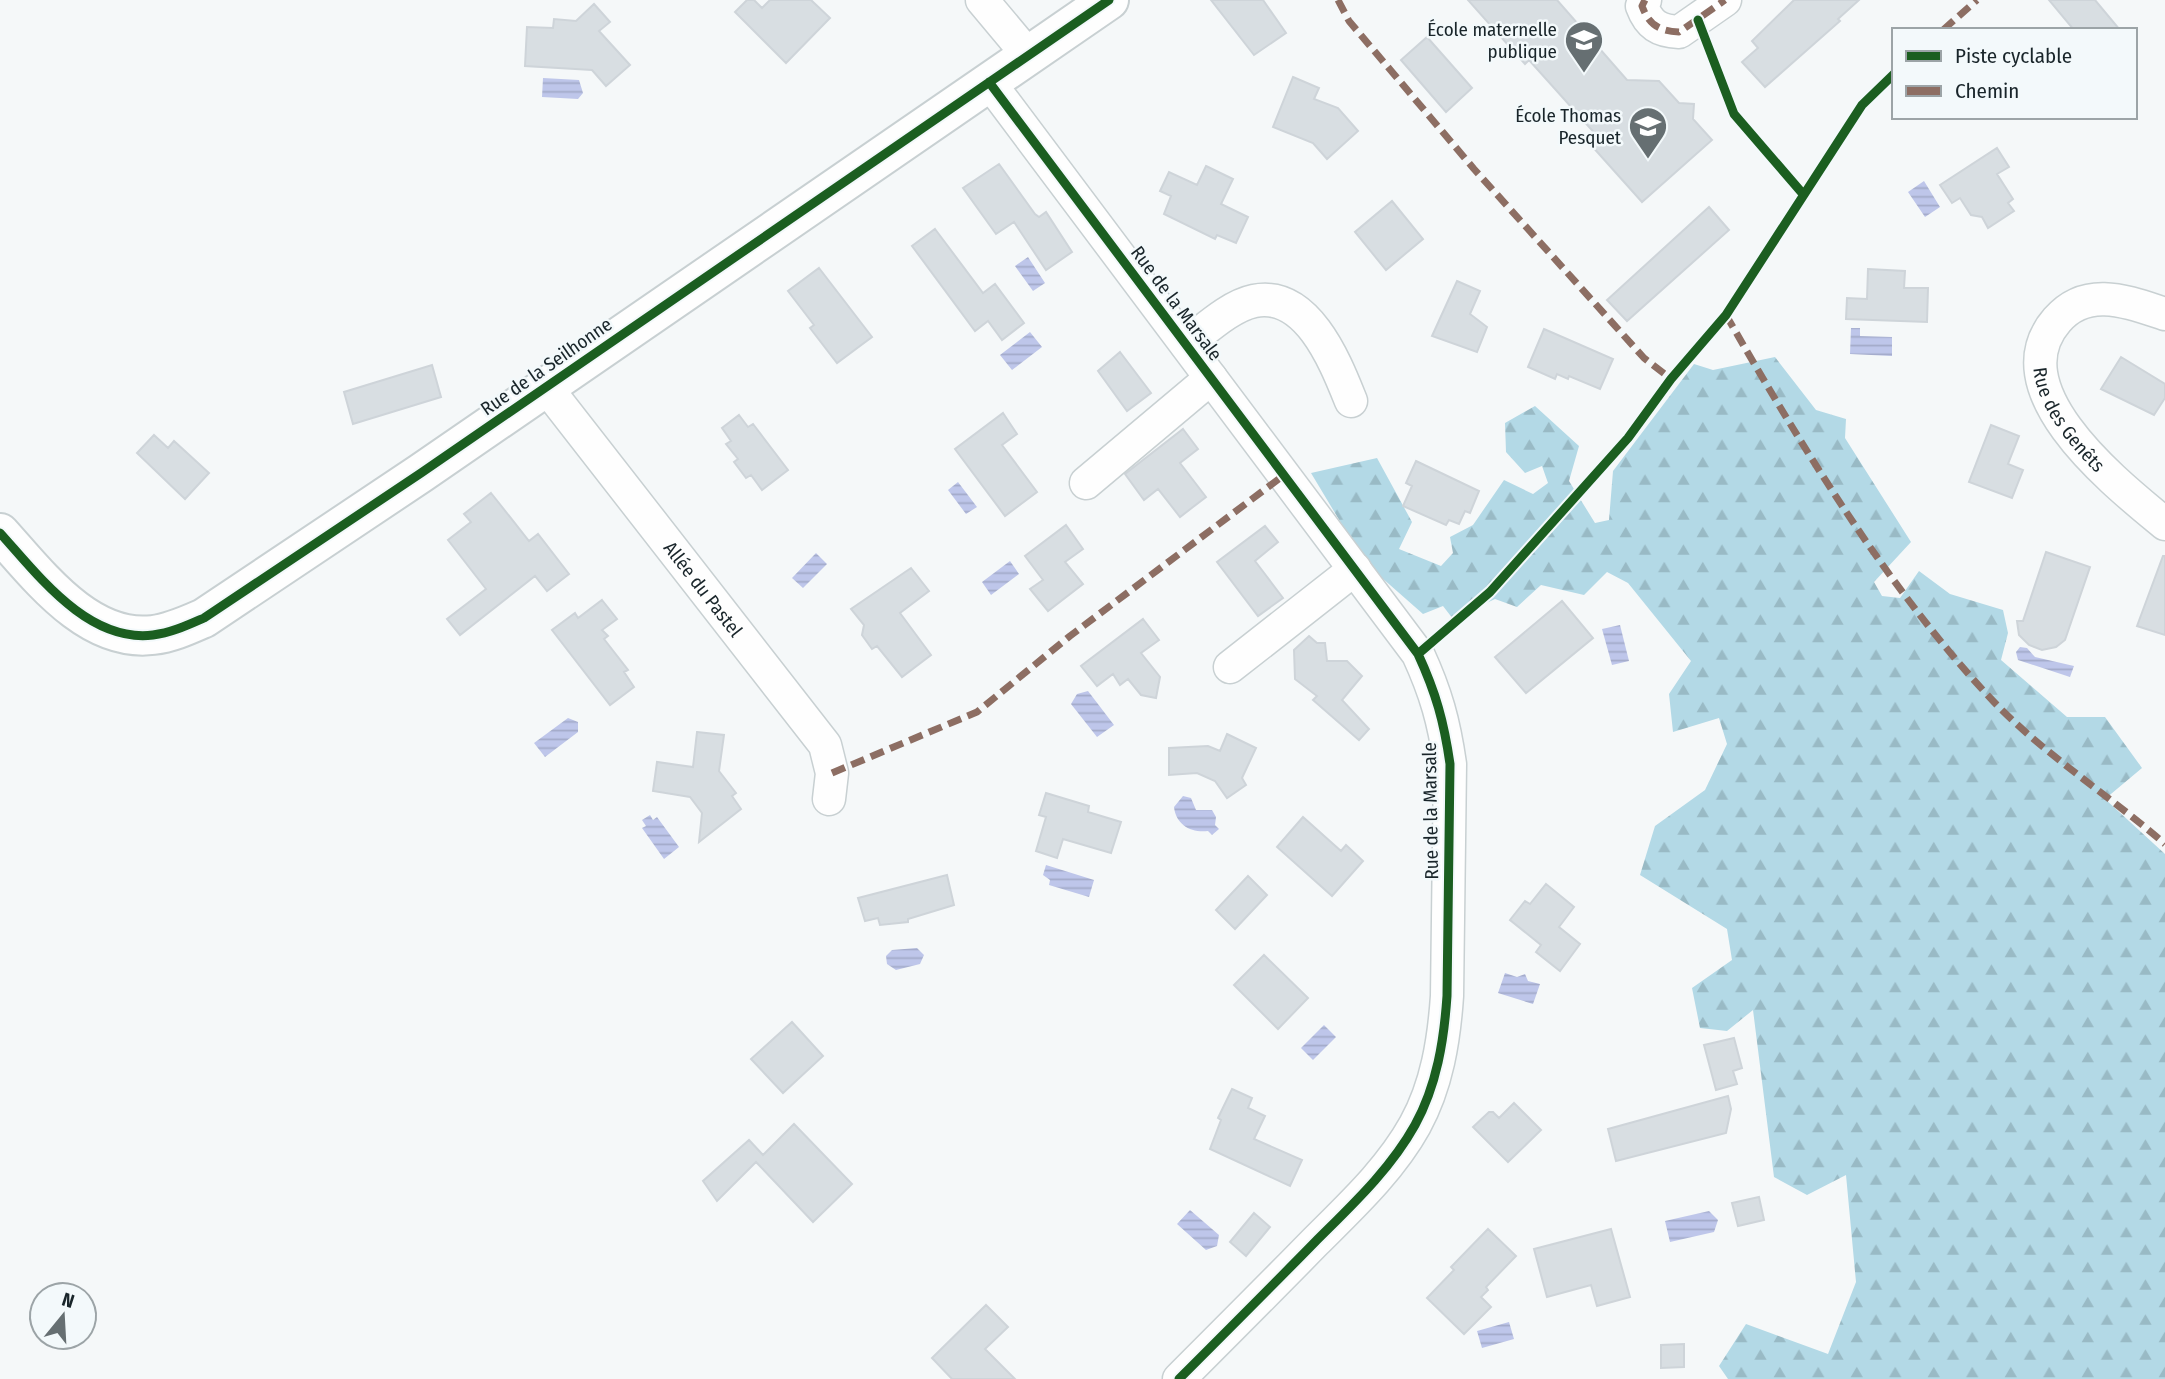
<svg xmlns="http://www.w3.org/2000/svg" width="2165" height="1379" viewBox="0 0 2165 1379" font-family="'Fira Sans Condensed',sans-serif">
	<defs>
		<pattern id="forest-firs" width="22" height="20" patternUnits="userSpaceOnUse" patternTransform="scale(1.75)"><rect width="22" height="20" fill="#b3d9e6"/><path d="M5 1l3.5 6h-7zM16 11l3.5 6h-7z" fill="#99bac5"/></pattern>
		<pattern id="water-rules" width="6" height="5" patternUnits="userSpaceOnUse" patternTransform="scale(1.75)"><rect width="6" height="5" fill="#bec6ea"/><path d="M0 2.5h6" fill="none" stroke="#a3aac9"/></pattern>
	</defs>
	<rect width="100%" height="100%" fill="#f5f8f9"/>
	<path fill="url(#forest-firs)" d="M 1775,357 L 1816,410 L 1846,419 L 1845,438 L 1911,542 L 1874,582 L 1882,596 L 1900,598 L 1919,571 L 1950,594 L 2003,610 L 2008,633 L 2001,660 L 2067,717 L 2105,717 L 2142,768 L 2105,799 L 2165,854 L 2165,1379 L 1728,1379 L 1719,1366 L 1746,1324 L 1828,1354 L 1856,1282 L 1846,1175 L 1807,1195 L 1774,1177 L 1753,1010 L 1727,1031 L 1700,1028 L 1692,988 L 1732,960 L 1727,929 L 1640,875 L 1655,826 L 1705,790 L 1727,744 L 1719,718 L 1673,732 L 1669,694 L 1691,661 L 1628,583 L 1607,572 L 1584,595 L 1541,585 L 1517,607 L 1495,599 L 1453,619 L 1443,606 L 1423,614 L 1365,563 L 1311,473 L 1377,458 L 1412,522 L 1399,549 L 1441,566 L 1453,553 L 1450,537 L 1473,525 L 1504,480 L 1533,494 L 1548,483 L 1542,466 L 1525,473 L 1506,452 L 1505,423 L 1535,406 L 1579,446 L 1569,481 L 1595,523 L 1609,520 L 1613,471 L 1694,364 L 1713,370 Z"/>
	<path fill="url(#water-rules)" d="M 543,78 L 579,80 L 583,93 L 578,99 L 542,97 Z
		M 1924,181 L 1940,207 L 1925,217 L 1908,192 Z
		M 1028,257 L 1045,283 L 1033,291 L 1015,266 Z
		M 1851,328 L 1860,328 L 1860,336 L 1892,337 L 1892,356 L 1850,354 Z
		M 1030,332 L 1042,347 L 1012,370 L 1000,355 Z
		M 958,482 L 977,507 L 966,514 L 948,490 Z
		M 816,553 L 827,564 L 803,588 L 792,578 Z
		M 1010,561 L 1019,574 L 991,595 L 982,582 Z
		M 1620,625 L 1629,661 L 1612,665 L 1602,629 Z
		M 2020,647 L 2027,648 L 2035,657 L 2074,666 L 2070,677 L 2018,660 L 2016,652 Z
		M 1088,691 L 1114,725 L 1097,737 L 1071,704 L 1077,694 Z
		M 568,718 L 578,722 L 578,732 L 545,757 L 534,743 Z
		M 1183,796 L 1191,798 L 1196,810 L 1212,810 L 1216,817 L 1215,825 L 1219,829 L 1212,835 L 1208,831 C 1191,833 1176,825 1174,807 Z
		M 650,815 L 653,820 L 657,817 L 679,847 L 664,859 L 642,828 L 646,826 L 642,820 Z
		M 1046,865 L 1094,880 L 1089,897 L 1049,885 L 1050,880 L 1043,875 Z
		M 917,948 L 924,955 L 920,964 L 896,970 L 887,964 L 886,956 L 892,950 Z
		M 1505,973 L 1517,977 L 1525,974 L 1528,981 L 1540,984 L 1533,1004 L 1498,993 Z
		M 1324,1025 L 1336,1037 L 1313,1060 L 1301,1048 Z
		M 1190,1210 L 1219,1235 L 1217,1246 L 1206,1250 L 1177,1224 Z
		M 1709,1211 L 1718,1220 L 1714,1232 L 1670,1242 L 1665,1221 Z
		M 1509,1322 L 1514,1339 L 1482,1348 L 1477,1331 Z"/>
	<path fill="#d8dee2" stroke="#ced4d9" stroke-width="2" d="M 747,0 L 754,0 L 762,8 L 770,0 L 811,0 L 830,18 L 786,63 L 735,12 Z
		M 1211,0 L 1263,0 L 1286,33 L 1254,55 Z
		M 1468,0 L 1557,0 L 1627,80 L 1659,81 L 1679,103 L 1694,104 L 1693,119 L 1712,140 L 1642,202 L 1591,145 L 1599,138 L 1529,60 L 1525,64 Z
		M 1794,0 L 1859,0 L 1838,19 L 1840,21 L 1765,87 L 1742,62 L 1758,48 L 1752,41 Z
		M 2049,0 L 2095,0 L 2120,30 L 2074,30 Z
		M 594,4 L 610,22 L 599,31 L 630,65 L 606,86 L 592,70 L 525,66 L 527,27 L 553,28 L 554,19 L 576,21 Z
		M 1427,37 L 1472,88 L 1446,112 L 1401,60 Z
		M 1293,77 L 1319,88 L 1314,99 L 1338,108 L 1358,131 L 1327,159 L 1313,143 L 1273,127 Z
		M 1997,148 L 2009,167 L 1997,174 L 2013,199 L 2008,203 L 2014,211 L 1988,228 L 1982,217 L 1971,215 L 1960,198 L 1952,203 L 1940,185 Z
		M 999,164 L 1035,214 L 1039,217 L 1046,212 L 1072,252 L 1046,270 L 1014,222 L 996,234 L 963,188 Z
		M 1206,166 L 1233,179 L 1221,204 L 1248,217 L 1236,243 L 1217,235 L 1215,239 L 1164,214 L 1171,196 L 1160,191 L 1169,172 L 1197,185 Z
		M 1392,201 L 1423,239 L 1386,270 L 1355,232 Z
		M 1709,207 L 1729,230 L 1627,321 L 1607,300 Z
		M 935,229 L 983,293 L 995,284 L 1024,323 L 1002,340 L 988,321 L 975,331 L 912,246 Z
		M 819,268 L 872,337 L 837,363 L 810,328 L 814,325 L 788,291 Z
		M 1868,269 L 1905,271 L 1904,288 L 1928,288 L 1927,322 L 1846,319 L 1847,298 L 1867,299 Z
		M 1457,281 L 1480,291 L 1470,314 L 1487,327 L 1477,352 L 1432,336 Z
		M 1544,329 L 1613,359 L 1600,389 L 1569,376 L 1568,379 L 1557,374 L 1555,379 L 1528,367 Z
		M 1120,352 L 1151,393 L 1127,411 L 1098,371 Z
		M 2121,357 L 2165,384 L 2165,398 L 2154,415 L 2101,389 Z
		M 432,365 L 441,397 L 353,424 L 344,392 Z
		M 1003,413 L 1017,434 L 1002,445 L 1037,492 L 1005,516 L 955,449 Z
		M 739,415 L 748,427 L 753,424 L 788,470 L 762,490 L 751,475 L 746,478 L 734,462 L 738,459 L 726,444 L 731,441 L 722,428 Z
		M 1991,425 L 2019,436 L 2008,464 L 2023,470 L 2012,498 L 1969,482 Z
		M 1183,429 L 1198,449 L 1180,463 L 1206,497 L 1180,517 L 1158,489 L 1144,500 L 1125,474 Z
		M 154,435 L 168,448 L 174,441 L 209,473 L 185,499 L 137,453 Z
		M 1416,461 L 1479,491 L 1470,513 L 1465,511 L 1459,524 L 1449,520 L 1446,525 L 1403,506 L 1412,486 L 1406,483 Z
		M 491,493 L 529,541 L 538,534 L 569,574 L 547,591 L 535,576 L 460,635 L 447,619 L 486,589 L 448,540 L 471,522 L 464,514 Z
		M 1066,525 L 1083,549 L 1065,562 L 1083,584 L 1048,611 L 1030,589 L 1043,580 L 1025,556 Z
		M 1265,526 L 1278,542 L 1255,561 L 1283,598 L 1258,616 L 1217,562 Z
		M 2046,552 L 2090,567 L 2065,640 L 2056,647 L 2042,650 L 2029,645 L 2019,635 L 2017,621 L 2023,621 Z
		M 2163,556 L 2165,556 L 2165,635 L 2137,626 Z
		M 911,568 L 929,591 L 900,613 L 931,655 L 902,677 L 877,646 L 872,649 L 862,635 L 864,625 L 851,609 Z
		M 602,600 L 617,619 L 602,630 L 608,636 L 604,639 L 628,670 L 624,672 L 634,687 L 610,705 L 552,630 L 575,613 L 578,618 Z
		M 1562,601 L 1593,638 L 1526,693 L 1495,657 Z
		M 1143,619 L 1159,640 L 1141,653 L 1160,677 L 1156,698 L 1141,695 L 1128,679 L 1120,685 L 1113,674 L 1097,686 L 1081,666 Z
		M 1309,636 L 1317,643 L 1325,643 L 1327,661 L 1347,661 L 1362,676 L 1342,700 L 1369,729 L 1359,740 L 1313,700 L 1317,696 L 1295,679 L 1294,650 Z
		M 697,732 L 724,735 L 719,771 L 736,793 L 732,796 L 741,809 L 699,842 L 702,813 L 690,797 L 653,791 L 657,762 L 693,767 Z
		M 1227,734 L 1256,748 L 1242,778 L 1246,785 L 1227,798 L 1215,781 L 1197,773 L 1169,775 L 1169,748 L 1208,746 L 1220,751 Z
		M 1046,793 L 1089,806 L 1088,812 L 1121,822 L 1111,853 L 1063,839 L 1057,858 L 1036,851 L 1046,817 L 1039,815 Z
		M 1303,817 L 1341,851 L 1346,845 L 1363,861 L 1332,896 L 1277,847 Z
		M 947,875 L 954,905 L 908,919 L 908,922 L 880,925 L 878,918 L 865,921 L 858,898 Z
		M 1248,876 L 1267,895 L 1235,929 L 1216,910 Z
		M 1546,884 L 1574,907 L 1559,927 L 1580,944 L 1560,971 L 1536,952 L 1541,945 L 1510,920 L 1525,901 L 1530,904 Z
		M 1264,955 L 1308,998 L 1278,1029 L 1234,985 Z
		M 792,1022 L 823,1056 L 783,1093 L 751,1059 Z
		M 1734,1038 L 1742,1068 L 1733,1071 L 1737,1084 L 1716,1090 L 1704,1045 Z
		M 1232,1089 L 1252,1098 L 1248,1108 L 1265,1116 L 1254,1139 L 1302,1160 L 1290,1186 L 1210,1149 L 1221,1120 L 1218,1118 Z
		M 1728,1096 L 1731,1109 L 1726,1133 L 1616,1161 L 1608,1129 Z
		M 1514,1103 L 1541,1130 L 1508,1162 L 1473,1127 L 1489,1112 L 1493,1112 L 1499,1118 Z
		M 794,1124 L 852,1184 L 813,1222 L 756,1162 L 717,1201 L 703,1181 L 749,1140 L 763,1155 Z
		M 1759,1197 L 1764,1220 L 1738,1226 L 1732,1203 Z
		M 1254,1213 L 1270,1227 L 1246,1256 L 1230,1242 Z
		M 1488,1229 L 1516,1256 L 1486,1287 L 1488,1290 L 1481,1297 L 1491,1307 L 1464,1334 L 1427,1298 L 1454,1270 L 1451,1267 Z
		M 1611,1229 L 1630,1297 L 1597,1306 L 1591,1285 L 1547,1297 L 1534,1249 Z
		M 986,1305 L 1008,1327 L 985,1349 L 1015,1379 L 952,1379 L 932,1358 Z
		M 1684,1344 L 1684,1367 L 1661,1368 L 1661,1345 Z"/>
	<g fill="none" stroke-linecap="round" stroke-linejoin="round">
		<g stroke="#c8d0d2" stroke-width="35">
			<g id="street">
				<path d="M 982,0 L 1028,55"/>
				<path d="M 1645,0 L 1642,6 C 1649,25 1659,31 1679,32 L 1725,0"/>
				<path d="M 989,82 L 1418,654 C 1436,693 1444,722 1450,764 L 1447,996 C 1444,1040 1437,1085 1415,1125 C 1390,1170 1351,1206 1315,1242 C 1270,1288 1225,1333 1179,1379"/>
				<path id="s1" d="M 2165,314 C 2128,302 2087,285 2057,320 C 1996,390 2118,485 2165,524"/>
				<path d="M 1186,344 C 1205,330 1230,306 1254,301 C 1308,290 1336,364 1351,401"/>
				<path id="s2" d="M 546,387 L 825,745 L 832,773 L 829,799"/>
				<path d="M 1086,483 L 1211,378"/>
				<path d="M 1230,667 L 1355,569"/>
			</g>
		</g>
		<g stroke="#c8d0d2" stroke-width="42">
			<path id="secondary" d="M 0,533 C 38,575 88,643 153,635 C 171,633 188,625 204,618 L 421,473 L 1109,0"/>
		</g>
		<use href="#street" stroke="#fefefe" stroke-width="32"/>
		<use href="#secondary" stroke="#fefefe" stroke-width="38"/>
		<path stroke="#8d6e63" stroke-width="7" stroke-dasharray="14 7" stroke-linecap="butt" d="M 1338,0 L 1349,21 L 1474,169 L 1644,358 L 1671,379
			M 1645,0 L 1642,6 C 1649,25 1659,31 1679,32 L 1725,0
			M 1943,30 L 1977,0
			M 1726,315 C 1802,447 1889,591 1994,702 C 2045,755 2110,796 2165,844
			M 832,773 L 977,712 L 1070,636 L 1284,475"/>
		<g stroke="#f3f9fb" stroke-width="13">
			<path id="cycleway" d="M 1698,20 L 1734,114 L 1803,194
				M 989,82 L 1418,654 C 1436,693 1444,722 1450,764 L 1447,996 C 1444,1040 1437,1085 1415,1125 C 1390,1170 1351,1206 1315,1242 C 1270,1288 1225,1333 1179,1379
				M 0,533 C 38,575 88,643 153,635 C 171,633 188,625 204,618 L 421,473 L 1109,0
				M 1418,654 L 1490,592 L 1628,438 L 1671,379 L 1726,315 L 1862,105 L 1894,74"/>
		</g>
		<use href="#cycleway" stroke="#1b5e20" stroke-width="9"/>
	</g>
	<defs>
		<g id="school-pin" transform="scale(2.0125)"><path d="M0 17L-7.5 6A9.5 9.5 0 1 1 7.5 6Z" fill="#666f72" stroke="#f3f9fb"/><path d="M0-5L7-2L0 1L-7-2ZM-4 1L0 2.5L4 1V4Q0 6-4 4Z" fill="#fff"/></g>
	</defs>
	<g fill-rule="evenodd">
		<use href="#school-pin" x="1584" y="40"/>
		<use href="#school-pin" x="1648" y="126"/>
	</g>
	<g text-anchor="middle" stroke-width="5" stroke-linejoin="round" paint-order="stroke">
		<g font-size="19" fill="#19252a" stroke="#f3f9fb" text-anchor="end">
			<text x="1557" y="36">École maternelle<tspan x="1557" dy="22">publique</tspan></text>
			<text x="1621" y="122">École Thomas<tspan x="1621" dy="22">Pesquet</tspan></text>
		</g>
		<g font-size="19" fill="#19252a" stroke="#f3f9fb">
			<text transform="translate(1177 303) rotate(53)" y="7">Rue de la Marsale</text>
			<text transform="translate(546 366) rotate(-35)" y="7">Rue de la Seilhonne</text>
			<text dy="7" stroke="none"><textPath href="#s1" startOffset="228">Rue des Genêts</textPath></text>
			<text dy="7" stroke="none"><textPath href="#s2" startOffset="256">Allée du Pastel</textPath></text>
			<text transform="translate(1430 811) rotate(-91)" y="7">Rue de la Marsale</text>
		</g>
	</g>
	<rect x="1892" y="28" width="245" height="91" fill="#f3f9fb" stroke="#9ca4a7" stroke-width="2"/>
	<rect x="1906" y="51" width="35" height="10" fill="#1b5e20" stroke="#9ca4a7" stroke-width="2"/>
	<text x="1955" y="63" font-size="21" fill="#19252a">Piste cyclable</text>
	<rect x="1906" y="86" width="35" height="10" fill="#8d6e63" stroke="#9ca4a7" stroke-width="2"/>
	<text x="1955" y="98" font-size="21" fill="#19252a">Chemin</text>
	<g transform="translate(63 1316) rotate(18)"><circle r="33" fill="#f3f9fb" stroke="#9ca4a7" stroke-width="2"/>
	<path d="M0-5L12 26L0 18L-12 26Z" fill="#666f72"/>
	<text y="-10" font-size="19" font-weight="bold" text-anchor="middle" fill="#19252a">N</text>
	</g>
</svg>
